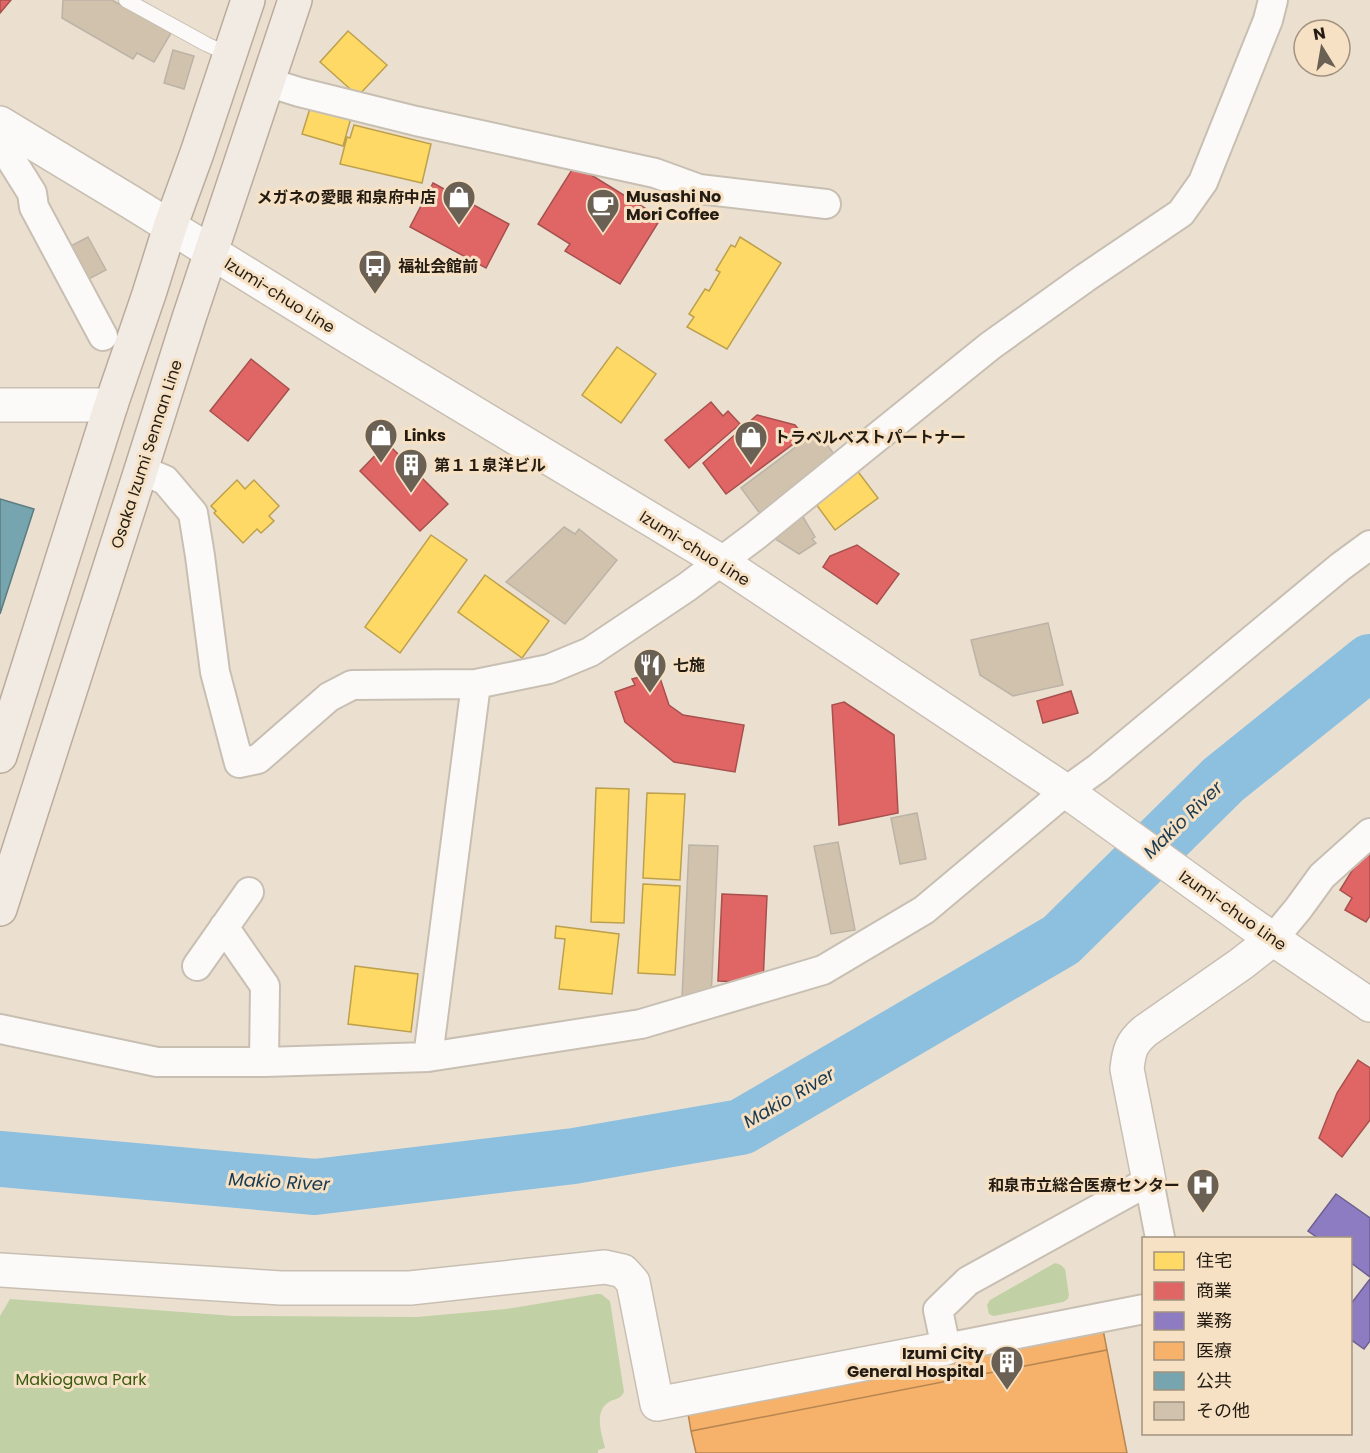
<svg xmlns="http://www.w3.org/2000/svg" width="1370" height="1453" viewBox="0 0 1370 1453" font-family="Poppins,'Noto Sans JP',sans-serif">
	<rect width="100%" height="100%" fill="#ebe0d0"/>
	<path fill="#c1d0a5" d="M 1055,1263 L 1061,1265 L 1065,1269 L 1069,1295 L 1068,1299 L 1063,1302 L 994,1316 L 989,1314 L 987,1305 L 990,1300 Z
		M 597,1294 L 601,1294 L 610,1301 L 624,1392 C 620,1400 615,1398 609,1402 C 593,1412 602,1434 605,1448 L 598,1450 L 598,1453 L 0,1453 L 0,1316 L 10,1299 L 234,1316 L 417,1317 L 506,1309 Z"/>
	<path fill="#ffd966" stroke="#bda04d" stroke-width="1.5" d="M 348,31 L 387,65 L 358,96 L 320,62 Z
		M 311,105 L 351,118 L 343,146 L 302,134 Z
		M 354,125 L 431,144 L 422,183 L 340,164 L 347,137 L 350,138 Z
		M 740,237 L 781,263 L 727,349 L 687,327 L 694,317 L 689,314 L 705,289 L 709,291 L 720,272 L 716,270 L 731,245 L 735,247 Z
		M 617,347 L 656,374 L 621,423 L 582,395 Z
		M 856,469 L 878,498 L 835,530 L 813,500 Z
		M 237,480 L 245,489 L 254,480 L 279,506 L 269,516 L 274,521 L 261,533 L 257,529 L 243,543 L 214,513 L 216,511 L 211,506 Z
		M 431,535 L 467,560 L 400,653 L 365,627 Z
		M 485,575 L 549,621 L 522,658 L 458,612 Z
		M 596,788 L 629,789 L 624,923 L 591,922 Z
		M 647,793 L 685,794 L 680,880 L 643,878 Z
		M 643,884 L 680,886 L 675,975 L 638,973 Z
		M 556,926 L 619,934 L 612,994 L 559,989 L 565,939 L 555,938 Z
		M 355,966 L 418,974 L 411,1032 L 348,1024 Z"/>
	<path fill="#e06666" stroke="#a8504d" stroke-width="1.5" d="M 0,0 L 11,0 L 0,13 Z
		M 575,165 L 661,218 L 620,284 L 565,251 L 570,244 L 538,224 Z
		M 433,183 L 509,224 L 486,268 L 410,227 Z
		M 251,359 L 289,389 L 248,441 L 210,411 Z
		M 711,402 L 723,416 L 728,411 L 740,424 L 689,468 L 665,440 Z
		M 757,415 L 795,425 L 804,436 L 726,494 L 703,463 Z
		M 387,443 L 448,504 L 420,531 L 360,471 Z
		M 857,545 L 899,574 L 877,604 L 823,567 L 830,556 Z
		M 658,672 L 669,705 L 683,715 L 744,725 L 735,772 L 674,762 L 625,722 L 615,692 L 635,685 L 632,679 Z
		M 1071,691 L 1078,713 L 1043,723 L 1037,701 Z
		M 844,702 L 894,735 L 898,813 L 839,825 L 832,705 Z
		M 1370,842 L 1370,916 L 1366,922 L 1345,910 L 1352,898 L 1340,890 Z
		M 722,894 L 767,896 L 763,983 L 718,981 Z
		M 1358,1060 L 1370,1068 L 1370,1120 L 1342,1157 L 1319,1138 L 1337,1093 Z"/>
	<path fill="#8e7cc3" stroke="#6e5f8e" stroke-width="1.5" d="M 1336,1194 L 1370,1218 L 1370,1277 L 1350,1262 L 1350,1238 L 1318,1238 L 1308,1231 Z
		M 1370,1279 L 1370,1341 L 1364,1349 L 1350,1339 L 1350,1305 Z"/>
	<path fill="#f6b26b" stroke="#b78550" stroke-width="1.5" d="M 1100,1314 L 1107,1350 L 691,1431 L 685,1396 Z
		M 1107,1350 L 1127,1453 L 696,1453 L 691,1431 Z"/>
	<path fill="#76a5af" stroke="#5d7c80" stroke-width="1.5" d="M 0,499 L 34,509 L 0,614 Z"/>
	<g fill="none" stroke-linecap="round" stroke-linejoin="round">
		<path stroke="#8dbfdf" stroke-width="56" d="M 0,1159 L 315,1187 L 574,1156 L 741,1127 L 1061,940 L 1223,780 L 1370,662"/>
	</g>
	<path fill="#d0c2ac" stroke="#bcb3a7" stroke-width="1.5" d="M 63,0 L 112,0 L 171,33 L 154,62 L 137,53 L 133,59 L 62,18 Z
		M 173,50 L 194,56 L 184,89 L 164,83 Z
		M 88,237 L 106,270 L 83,282 L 65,249 Z
		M 817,431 L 837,458 L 761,515 L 741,488 Z
		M 800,512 L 815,537 L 812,539 L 816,543 L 799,554 L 769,535 Z
		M 564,527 L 575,534 L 579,529 L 617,560 L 565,624 L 506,582 Z
		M 1048,623 L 1063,685 L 1013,696 L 980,675 L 971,640 Z
		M 917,813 L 926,859 L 900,864 L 891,818 Z
		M 838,842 L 855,930 L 831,934 L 814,846 Z
		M 689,845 L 718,846 L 711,999 L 682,998 Z"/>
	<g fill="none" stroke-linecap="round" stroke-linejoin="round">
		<g stroke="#c8bfb3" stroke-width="16">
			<path id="service" d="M 126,0 L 206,44 L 230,55"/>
		</g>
		<g stroke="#c8bfb3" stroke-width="32">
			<path id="minor" d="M 267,82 L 299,92 L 416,121 L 655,173 L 699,189 L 826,204
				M 0,142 L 32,193 L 34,207 L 103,336
				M 141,470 L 165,480 L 193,513 L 200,556 L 215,672 L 239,763 L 258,759 L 329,697 L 352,685 L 476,684 L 549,669 L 590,652 L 687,587 L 755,536 L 990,346 L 1085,278 L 1181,213 L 1203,182 L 1268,20 L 1273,0
				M 224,927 L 265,986 L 264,1062
				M 1273,939 L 1298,909 L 1322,876 L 1370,833
				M 197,966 L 249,892
				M 0,1029 L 157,1062 L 264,1062 L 428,1057 L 641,1024 L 823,970 L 924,910 L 1066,791 L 1098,768 L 1340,567 L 1370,545
				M 428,1057 L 476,684
				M 1144,1309 L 946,1348 L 938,1310 L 968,1281 L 1149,1181 L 1160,1238"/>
		</g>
		<g stroke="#c8bfb3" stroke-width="36">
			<path id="tertiary" d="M 0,123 L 129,201 L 350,338 L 720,561 L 1066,791 L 1251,924 L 1370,1005
				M 0,405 L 111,405
				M 1149,1181 L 1127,1069 C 1129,1051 1131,1043 1145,1031 L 1241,964 L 1273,939
				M 0,1270 L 281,1288 L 410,1288 L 605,1267 L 623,1271 L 633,1282 L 657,1404 L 946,1348"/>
		</g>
		<g stroke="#baab9b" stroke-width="36">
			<path id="primary" d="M 0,756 L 111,405 L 149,294 L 170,227 L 197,153 L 248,0
				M 0,909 L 141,470 L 189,318 L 295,0"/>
		</g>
		<use href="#service" stroke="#fcfaf8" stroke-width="14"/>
		<use href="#minor" stroke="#fcfaf8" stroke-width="28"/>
		<use href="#tertiary" stroke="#fcfaf8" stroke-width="33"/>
		<use href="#primary" stroke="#f2ebe4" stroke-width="33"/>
	</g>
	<defs>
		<g id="shop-pin" transform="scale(1.725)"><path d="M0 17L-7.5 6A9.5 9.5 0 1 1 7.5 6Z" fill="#6a6154" stroke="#f6e1c5"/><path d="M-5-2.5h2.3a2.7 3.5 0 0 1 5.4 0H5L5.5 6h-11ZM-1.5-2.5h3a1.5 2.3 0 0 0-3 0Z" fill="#fff"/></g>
		<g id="cafe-pin" transform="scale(1.725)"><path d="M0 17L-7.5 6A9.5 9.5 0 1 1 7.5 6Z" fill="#6a6154" stroke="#f6e1c5"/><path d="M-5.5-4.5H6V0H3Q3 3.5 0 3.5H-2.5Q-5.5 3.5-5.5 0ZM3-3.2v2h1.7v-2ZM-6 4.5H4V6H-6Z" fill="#fff"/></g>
		<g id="bus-pin" transform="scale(1.725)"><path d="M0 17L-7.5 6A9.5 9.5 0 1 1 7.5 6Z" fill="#6a6154" stroke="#f6e1c5"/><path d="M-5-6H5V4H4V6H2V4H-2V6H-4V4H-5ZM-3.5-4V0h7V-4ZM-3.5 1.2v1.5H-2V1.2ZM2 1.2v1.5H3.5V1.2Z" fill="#fff"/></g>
		<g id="building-pin" transform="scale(1.725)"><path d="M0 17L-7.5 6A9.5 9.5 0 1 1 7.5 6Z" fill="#6a6154" stroke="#f6e1c5"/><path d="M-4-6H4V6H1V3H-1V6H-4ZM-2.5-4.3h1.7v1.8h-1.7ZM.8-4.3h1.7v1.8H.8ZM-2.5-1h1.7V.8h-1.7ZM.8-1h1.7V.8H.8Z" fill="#fff"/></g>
		<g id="restaurant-pin" transform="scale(1.725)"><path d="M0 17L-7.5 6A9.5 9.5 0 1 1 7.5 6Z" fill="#6a6154" stroke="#f6e1c5"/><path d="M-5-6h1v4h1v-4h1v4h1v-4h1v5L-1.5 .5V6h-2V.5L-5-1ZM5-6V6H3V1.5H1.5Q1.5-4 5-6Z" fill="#fff"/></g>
		<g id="hospital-pin" transform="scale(1.725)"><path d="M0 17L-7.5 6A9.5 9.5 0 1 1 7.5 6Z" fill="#6a6154" stroke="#f6e1c5"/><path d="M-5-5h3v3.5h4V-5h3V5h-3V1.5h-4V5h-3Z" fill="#fff"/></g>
	</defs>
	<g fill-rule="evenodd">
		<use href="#shop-pin" x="459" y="197"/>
		<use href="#cafe-pin" x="603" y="205"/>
		<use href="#bus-pin" x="375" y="266"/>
		<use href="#shop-pin" x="381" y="435"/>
		<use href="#shop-pin" x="751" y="437"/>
		<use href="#building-pin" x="411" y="465"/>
		<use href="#restaurant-pin" x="650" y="665"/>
		<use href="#hospital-pin" x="1203" y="1185"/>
		<use href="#building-pin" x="1007" y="1362"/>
	</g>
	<g text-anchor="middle" stroke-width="6" stroke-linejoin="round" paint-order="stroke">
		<g font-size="16" font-weight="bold" fill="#241c12" stroke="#f6e1c5" text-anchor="start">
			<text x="626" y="202">Musashi No<tspan x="626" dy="18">Mori Coffee</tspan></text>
			<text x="436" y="203" text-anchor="end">メガネの愛眼 和泉府中店</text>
			<text x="398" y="272">福祉会館前</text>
			<text x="404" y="441">Links</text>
			<text x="774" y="443">トラベルベストパートナー</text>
			<text x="434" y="471">第１１泉洋ビル</text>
			<text x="673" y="671">七施</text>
			<text x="1180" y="1191" text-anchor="end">和泉市立総合医療センター</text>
			<text x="984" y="1359" text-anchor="end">Izumi City<tspan x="984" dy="18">General Hospital</tspan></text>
		</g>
		<g font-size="16" fill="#241c12" stroke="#f6e1c5">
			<text transform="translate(280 295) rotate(32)" y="6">Izumi-chuo Line</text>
			<text transform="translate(146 454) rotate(-72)" y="6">Osaka Izumi Sennan Line</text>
			<text transform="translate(695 548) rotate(32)" y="6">Izumi-chuo Line</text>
			<text transform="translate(1233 910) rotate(35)" y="6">Izumi-chuo Line</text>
		</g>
		<g font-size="16" fill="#385b0f" stroke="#f6e1c5">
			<text x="81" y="1385">Makiogawa Park</text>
		</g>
		<g font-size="18" font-style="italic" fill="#19394f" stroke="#f6e1c5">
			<text transform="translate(1183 820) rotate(-44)" y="6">Makio River</text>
			<text transform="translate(789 1098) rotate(-30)" y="6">Makio River</text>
			<text transform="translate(279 1182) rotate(3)" y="6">Makio River</text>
		</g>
	</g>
	<rect x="1142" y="1237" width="210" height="198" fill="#f6e1c5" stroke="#a2927d" stroke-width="1.5"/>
	<rect x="1154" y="1252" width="30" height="18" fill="#ffd966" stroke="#a2927d" stroke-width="1.5"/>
	<text x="1196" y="1267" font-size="18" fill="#241c12">住宅</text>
	<rect x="1154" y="1282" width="30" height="18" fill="#e06666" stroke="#a2927d" stroke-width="1.5"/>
	<text x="1196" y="1297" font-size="18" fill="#241c12">商業</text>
	<rect x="1154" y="1312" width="30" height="18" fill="#8e7cc3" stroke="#a2927d" stroke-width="1.5"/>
	<text x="1196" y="1327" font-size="18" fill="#241c12">業務</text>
	<rect x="1154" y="1342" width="30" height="18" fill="#f6b26b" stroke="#a2927d" stroke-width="1.5"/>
	<text x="1196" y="1357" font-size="18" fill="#241c12">医療</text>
	<rect x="1154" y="1372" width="30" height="18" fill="#76a5af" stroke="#a2927d" stroke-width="1.5"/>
	<text x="1196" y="1387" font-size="18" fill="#241c12">公共</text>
	<rect x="1154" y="1402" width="30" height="18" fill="#d0c2ac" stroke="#a2927d" stroke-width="1.5"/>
	<text x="1196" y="1417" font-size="18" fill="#241c12">その他</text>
	<g transform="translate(1322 48) rotate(349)"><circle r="28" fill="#f6e1c5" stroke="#a2927d" stroke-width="1.5"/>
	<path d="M0-4.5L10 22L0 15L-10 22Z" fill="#6a6154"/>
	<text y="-9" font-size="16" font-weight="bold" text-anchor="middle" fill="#241c12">N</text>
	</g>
</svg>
